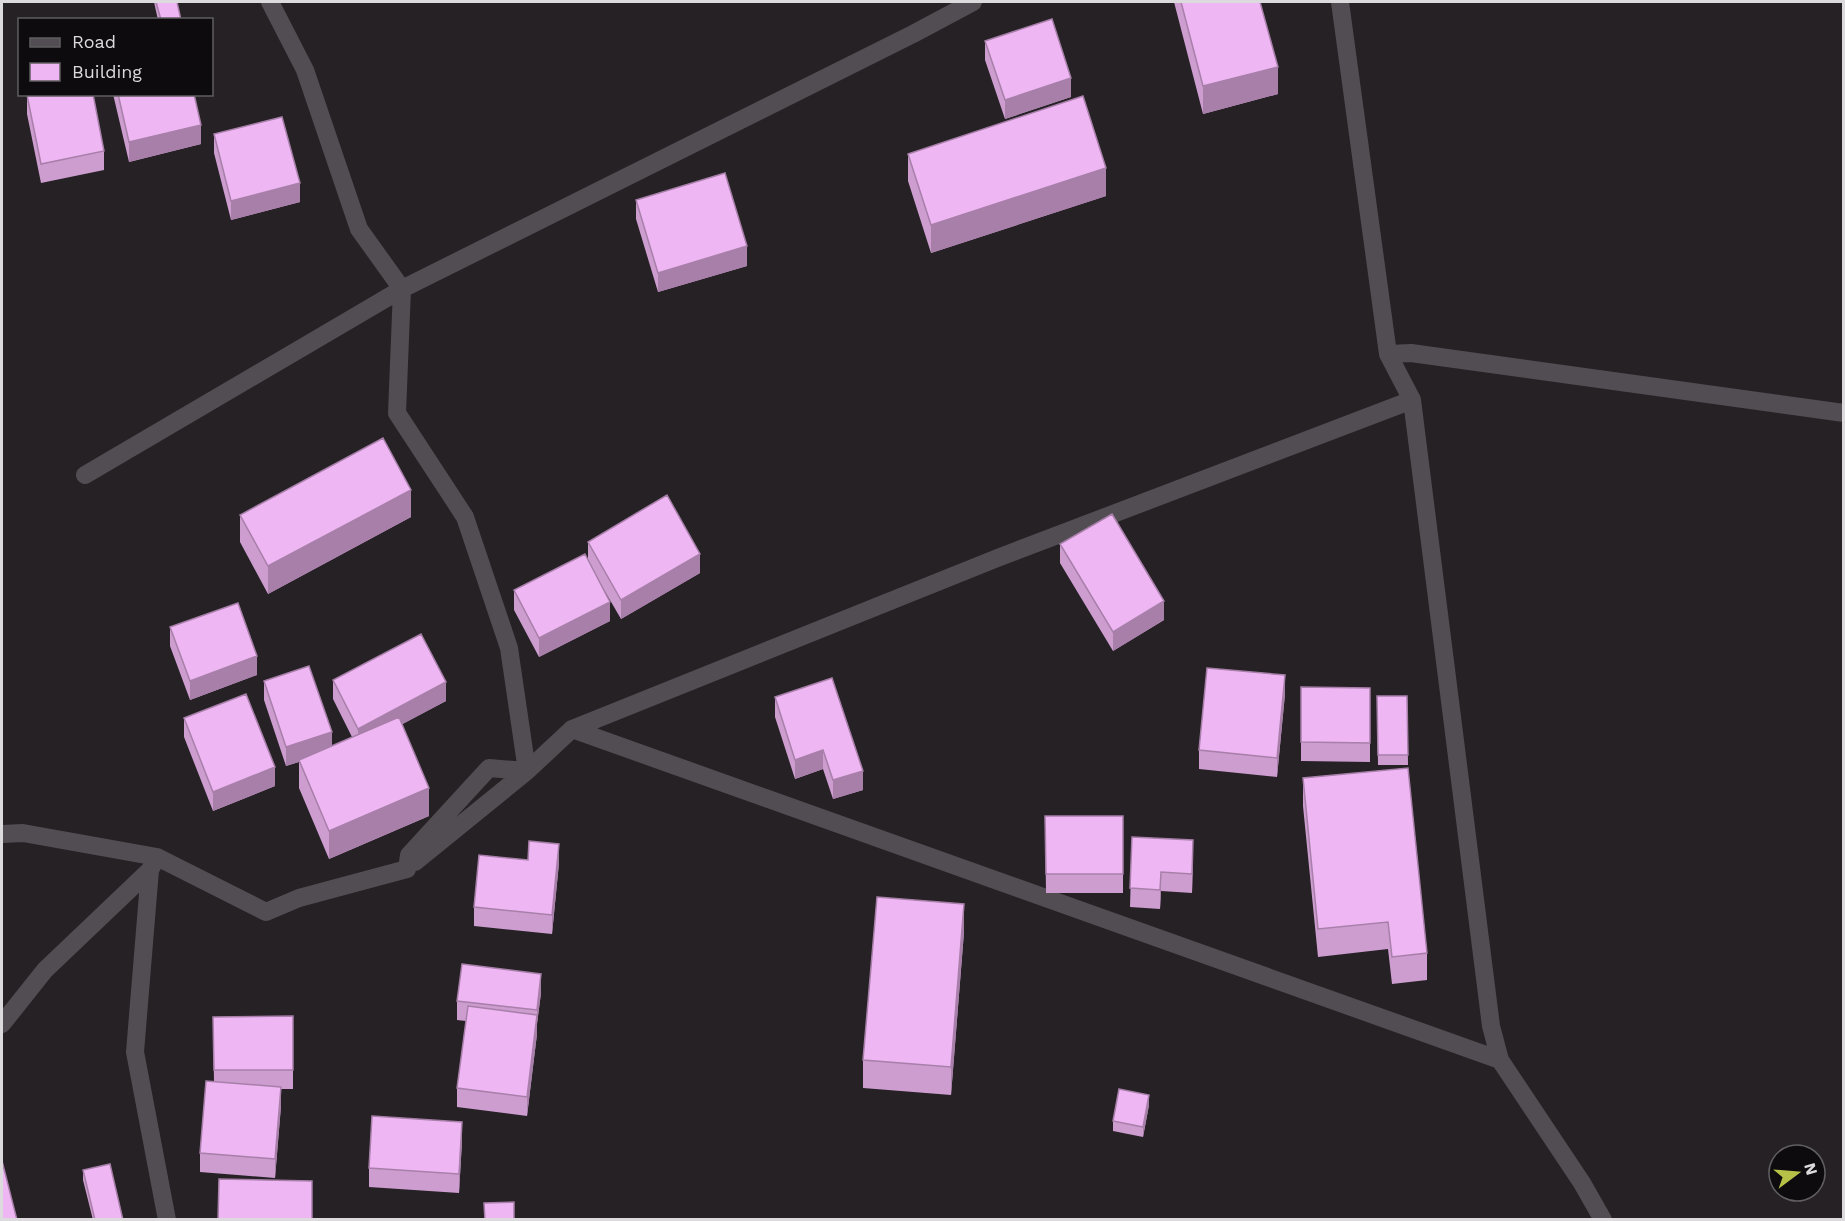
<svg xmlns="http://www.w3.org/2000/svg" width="1845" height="1221" viewBox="0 0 1845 1221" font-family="'Work Sans',sans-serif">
	<rect width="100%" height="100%" fill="#252125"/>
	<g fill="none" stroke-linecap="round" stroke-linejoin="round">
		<path stroke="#514d52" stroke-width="18" d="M 270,2 L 305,70 L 359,229 L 402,289 L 397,413 L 465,517 L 509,648 L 527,771 L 415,862
			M 1340,2 L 1388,354
			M 1412,400 L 1491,1026 L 1500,1060 L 1582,1183 L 1603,1220
			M 85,475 L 402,289 L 913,34 L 973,2
			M 572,729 L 1500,1060
			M 2,834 L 23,833 L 157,857 L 266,912 L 299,898 L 407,869 L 409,855 L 489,768 L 527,771 L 572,729 L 995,559 L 1412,400 L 1388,354 L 1411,353 L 1844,413
			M 157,857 L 150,870 L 135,1052 L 167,1220
			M 2,1024 L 45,970 L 150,870"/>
	</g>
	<path fill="#cd9dd0" d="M 154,2 L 177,2 L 181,20 L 158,20 Z
		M 1174,2 L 1260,2 L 1278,94 L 1203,114 Z
		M 985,41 L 1071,97 L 1005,119 L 985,60 Z
		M 113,94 L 194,94 L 201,144 L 129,162 Z
		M 27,95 L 104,151 L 104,170 L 41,183 L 27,114 Z
		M 214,134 L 300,202 L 231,220 L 214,153 Z
		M 908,154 L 1106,196 L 931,253 L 908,181 Z
		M 636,200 L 747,266 L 658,292 L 636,219 Z
		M 240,515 L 411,517 L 268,594 L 240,542 Z
		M 588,542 L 700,573 L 621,619 L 596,576 L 610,621 L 539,657 L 514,610 L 514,590 L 588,560 Z
		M 1060,544 L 1164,620 L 1113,651 L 1060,563 Z
		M 170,627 L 257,675 L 190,700 L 170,646 Z
		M 333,680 L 446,701 L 402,724 L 429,816 L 329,859 L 299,788 L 299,762 L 286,766 L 264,700 L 264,681 L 332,746 L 352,737 L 333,699 Z
		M 1301,687 L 1370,688 L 1370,762 L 1301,761 Z
		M 1285,694 L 1277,777 L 1199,769 L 1199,750 Z
		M 1377,696 L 1407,696 L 1408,765 L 1378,765 Z
		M 775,697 L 863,790 L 833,799 L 823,769 L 795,779 L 775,717 Z
		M 184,718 L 275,786 L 213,811 L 184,737 Z
		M 1303,778 L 1427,953 L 1427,980 L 1392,984 L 1388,949 L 1318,957 L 1303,806 Z
		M 1045,816 L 1123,816 L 1123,893 L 1046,893 Z
		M 1132,837 L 1193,859 L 1192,893 L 1161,891 L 1160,909 L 1130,907 Z
		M 559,863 L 552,934 L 474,926 L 474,907 Z
		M 964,932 L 951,1095 L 863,1088 L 863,1060 Z
		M 541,993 L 537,1024 L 537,1034 L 527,1116 L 457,1107 L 457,1088 L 466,1021 L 457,1020 L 457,1001 Z
		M 293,1016 L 293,1089 L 281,1089 L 281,1106 L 275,1178 L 200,1172 L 200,1153 L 214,1082 L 213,1017 Z
		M 1149,1105 L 1143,1137 L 1113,1131 L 1113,1121 Z
		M 462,1141 L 459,1193 L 369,1187 L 369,1168 Z
		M 83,1170 L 123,1220 L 93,1220 L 83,1180 Z"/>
	<path fill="#a77fa9" d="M 1278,67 L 1278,94 L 1203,114 L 1203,86 Z
		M 1071,78 L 1071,97 L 1005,119 L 1005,100 Z
		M 201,125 L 201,144 L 129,162 L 129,142 Z
		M 1106,168 L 1106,196 L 931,253 L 931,225 Z
		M 300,183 L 300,202 L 231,220 L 231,201 Z
		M 747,246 L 747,266 L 658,292 L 658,273 Z
		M 411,490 L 411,517 L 268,594 L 268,566 Z
		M 700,554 L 700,573 L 621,619 L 621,600 Z
		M 1164,601 L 1164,620 L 1113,651 L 1113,632 Z
		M 610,602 L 610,621 L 539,657 L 539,638 Z
		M 257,656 L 257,675 L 190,700 L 190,681 Z
		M 1285,675 L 1285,694 L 1277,777 L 1277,758 Z
		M 446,682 L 446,701 L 358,748 L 358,729 Z
		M 332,732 L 332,751 L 286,766 L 286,747 Z
		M 823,750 L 823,769 L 795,779 L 795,760 Z
		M 275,767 L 275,786 L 213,811 L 213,792 Z
		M 863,771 L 863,790 L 833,799 L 833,780 Z
		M 429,788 L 429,816 L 329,859 L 329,831 Z
		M 1193,840 L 1193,859 L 1192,893 L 1192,874 Z
		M 559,844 L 559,863 L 552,934 L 552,915 Z
		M 1161,872 L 1161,891 L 1160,909 L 1160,890 Z
		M 964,904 L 964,932 L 951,1095 L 951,1067 Z
		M 541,974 L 541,993 L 537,1024 L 537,1034 L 527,1116 L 527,1097 L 537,1020 L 537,1010 Z
		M 281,1087 L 281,1106 L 275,1178 L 275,1159 Z
		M 1149,1095 L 1149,1105 L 1143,1137 L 1143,1127 Z
		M 462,1122 L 462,1141 L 459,1193 L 459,1174 Z"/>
	<path fill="#eeb6f2" stroke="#a77fa9" stroke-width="1.5" d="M 156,2 L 177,2 L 181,20 L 161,20 Z
		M 1181,2 L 1260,2 L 1278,67 L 1203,86 Z
		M 1052,19 L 1071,78 L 1005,100 L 985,41 Z
		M 29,94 L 93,94 L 104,151 L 41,164 L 27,95 Z
		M 118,94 L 194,94 L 201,125 L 129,142 Z
		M 1083,96 L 1106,168 L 931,225 L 908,154 Z
		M 282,117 L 300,183 L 231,201 L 214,134 Z
		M 725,173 L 747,246 L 658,273 L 636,200 Z
		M 383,438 L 411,490 L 268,566 L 240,515 Z
		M 667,495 L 700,554 L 621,600 L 588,542 Z
		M 1112,514 L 1164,601 L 1113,632 L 1060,544 Z
		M 585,554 L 610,602 L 539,638 L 514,590 Z
		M 238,603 L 257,656 L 190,681 L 170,627 Z
		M 421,634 L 446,682 L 358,729 L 333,680 Z
		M 309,666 L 332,732 L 286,747 L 264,681 Z
		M 1207,668 L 1285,675 L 1277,758 L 1199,750 Z
		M 832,678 L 863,771 L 833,780 L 823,750 L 795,760 L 775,697 Z
		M 1301,687 L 1370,688 L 1370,743 L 1301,742 Z
		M 246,694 L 275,767 L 213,792 L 184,718 Z
		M 1377,696 L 1407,696 L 1408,755 L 1378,755 Z
		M 399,717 L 429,788 L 329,831 L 299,760 Z
		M 1408,768 L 1427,953 L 1392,957 L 1388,922 L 1318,929 L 1303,778 Z
		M 1045,816 L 1123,816 L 1123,874 L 1046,874 Z
		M 1132,837 L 1193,840 L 1192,874 L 1161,872 L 1160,890 L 1130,888 Z
		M 529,841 L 559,844 L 552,915 L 474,907 L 479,855 L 528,860 Z
		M 877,897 L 964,904 L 951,1067 L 863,1060 Z
		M 462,964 L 541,974 L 537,1010 L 457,1001 Z
		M 468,1006 L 537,1015 L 527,1097 L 457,1088 Z
		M 293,1016 L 293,1070 L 214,1070 L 213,1017 Z
		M 206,1081 L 281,1087 L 275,1159 L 200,1153 Z
		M 1119,1089 L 1149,1095 L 1143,1127 L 1113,1121 Z
		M 372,1116 L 462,1122 L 459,1174 L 369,1168 Z
		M 2,1161 L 17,1220 L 2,1220 Z
		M 110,1164 L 123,1220 L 95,1220 L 83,1170 Z
		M 219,1179 L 312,1181 L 312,1220 L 218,1220 Z
		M 514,1202 L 514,1220 L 485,1220 L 484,1203 Z"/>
	<rect width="1845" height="1221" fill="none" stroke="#dddadd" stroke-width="6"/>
	<rect x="18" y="18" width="195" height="78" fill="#0d0b0d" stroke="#605e60" stroke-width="1.5"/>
	<rect x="30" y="38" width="30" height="9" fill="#514d52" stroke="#605e60" stroke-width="1.5"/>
	<text x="72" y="48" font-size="18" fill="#dddadd">Road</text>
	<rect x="30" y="63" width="30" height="18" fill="#eeb6f2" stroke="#605e60" stroke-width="1.5"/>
	<text x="72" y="78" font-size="18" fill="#dddadd">Building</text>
	<g transform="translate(1797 1173) rotate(74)"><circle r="28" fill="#0d0b0d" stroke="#605e60" stroke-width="1.5"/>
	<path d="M0-4.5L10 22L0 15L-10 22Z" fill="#b7c148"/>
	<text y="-9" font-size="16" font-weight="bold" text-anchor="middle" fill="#dddadd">N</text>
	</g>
</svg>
